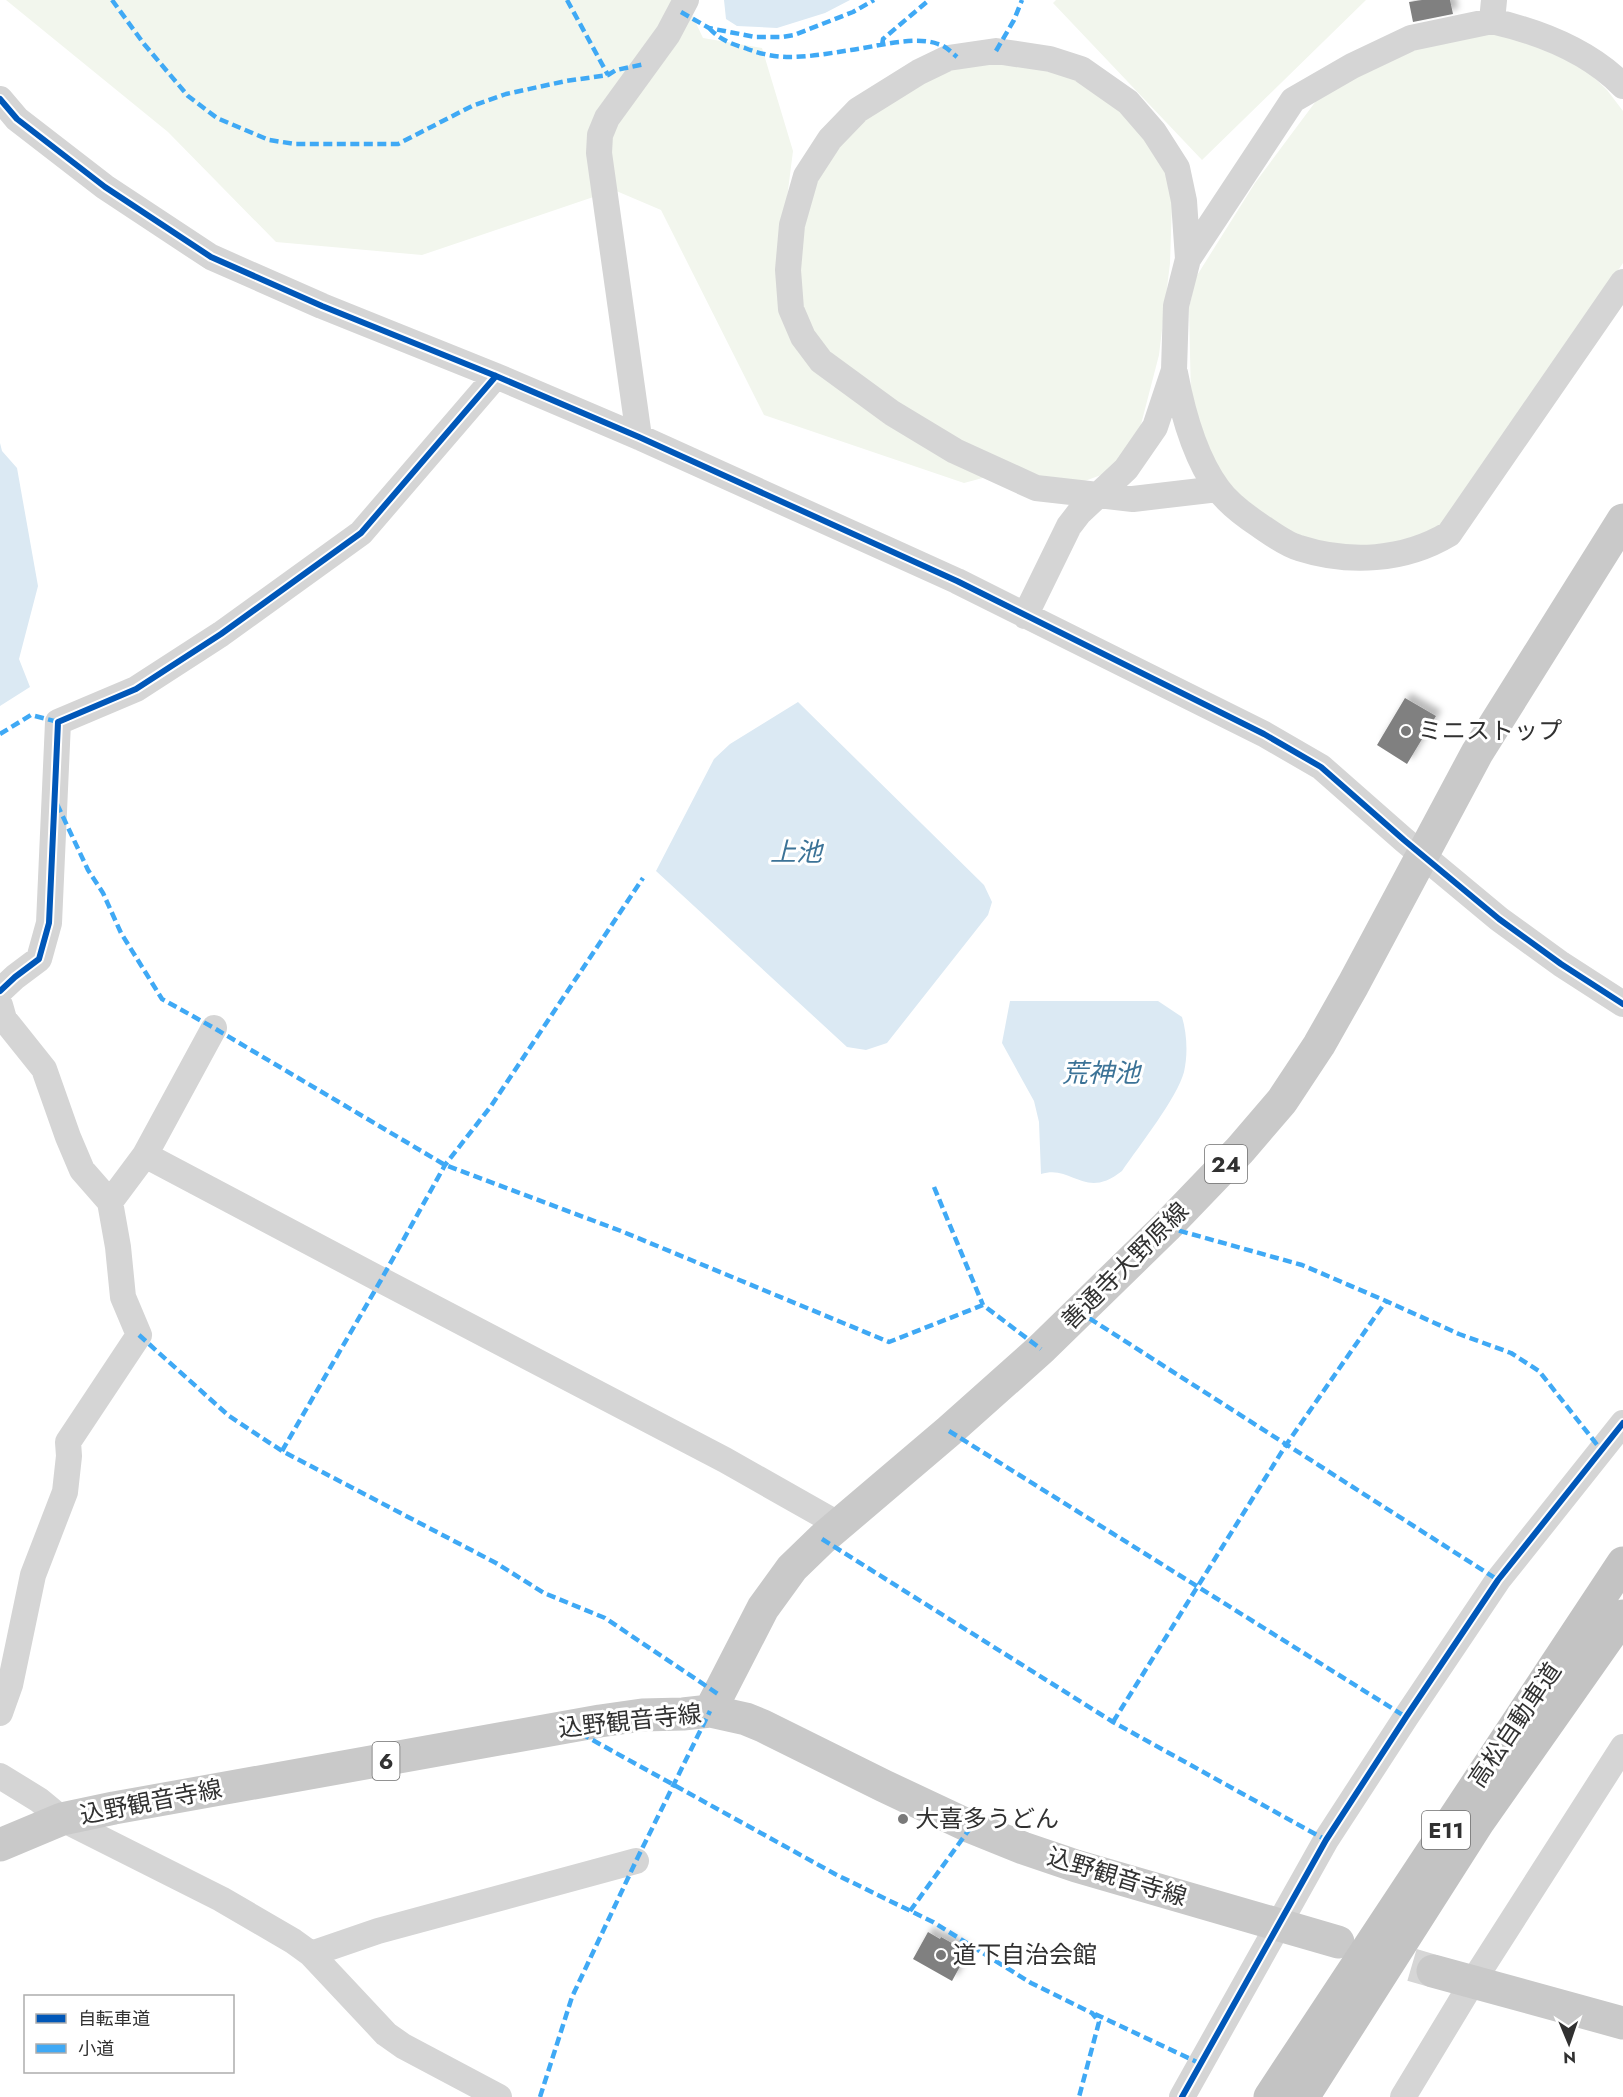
<svg xmlns="http://www.w3.org/2000/svg" width="1623" height="2097" viewBox="0 0 1623 2097" font-family="Jost,'Noto Sans JP',sans-serif">
	<defs>
		<filter id="shadow"><feDropShadow dx="5.5" dy="-5.5" stdDeviation="3" flood-color="#0004"/></filter>
	</defs>
	<rect width="100%" height="100%" fill="#fff"/>
	<path fill="#f2f6ed" d="M 6,0 L 685,0 L 703,38 L 762,48 L 793,151 L 778,269 L 794,345 L 990,476 L 964,483 L 764,415 L 661,210 L 614,190 L 422,255 L 276,242 L 168,132 Z
		M 1056,0 L 1366,0 L 1202,160 L 1053,3 Z
		M 1483,33 L 1517,37 L 1554,47 L 1584,68 L 1607,90 L 1623,111 L 1623,263 L 1444,532 L 1391,550 L 1301,543 L 1248,511 L 1211,465 L 1191,398 L 1189,308 L 1196,277 L 1255,183 L 1316,101 L 1381,62 L 1421,46 Z
		M 962,60 L 1055,67 L 1116,100 L 1173,174 L 1170,263 L 1159,355 L 1138,436 L 1112,471 L 1082,482 L 1051,483 L 907,416 L 817,348 L 795,280 L 806,185 L 851,124 Z"/>
	<path fill="#dbe9f3" d="M 724,0 L 850,0 L 825,13 L 777,28 L 737,26 L 726,19 Z
		M 0,443 L 2,451 L 17,468 L 38,586 L 19,659 L 30,687 L 0,706 Z
		M 798,702 L 984,885 L 992,902 L 988,915 L 887,1043 L 866,1050 L 847,1047 L 656,871 L 714,759 L 730,744 Z
		M 1010,1001 L 1158,1001 L 1182,1017 C 1187,1034 1188,1054 1184,1072 C 1177,1098 1139,1146 1122,1171 C 1084,1201 1073,1164 1041,1174 L 1039,1122 L 1034,1101 L 1002,1043 Z"/>
	<path fill="#808080" filter="url(#shadow)" d="M 1422,0 L 1450,0 L 1453,14 L 1413,22 L 1409,2 Z
		M 1405,698 L 1436,716 L 1407,764 L 1377,745 Z
		M 928,1932 L 940,1939 L 941,1937 L 968,1952 L 952,1981 L 913,1959 Z"/>
	<g fill="none" stroke-linecap="round" stroke-linejoin="round">
		<path stroke="#d6d6d6" stroke-width="33" stroke-dasharray="33 16" stroke-linecap="butt" d="M 1365,1951 L 1433,1971"/>
		<path stroke="#d5d5d5" stroke-width="26" d="M 1492,21 C 1540,32 1588,50 1623,86
			M 0,99 L 17,119 L 105,187 L 211,257 L 322,306 L 496,376 L 639,437 L 957,581 L 1264,734 L 1321,767 L 1404,840 L 1499,919 L 1561,964 L 1623,1004
			M 1188,259 L 1184,201 L 1177,168 L 1154,132 L 1128,102 L 1081,69 L 1050,59 L 996,51 L 948,58 L 919,72 L 858,110 L 830,139 L 806,176 L 792,225 L 788,270 L 791,309 L 803,337 L 821,361 L 892,413 L 955,451 L 1036,488 L 1133,499 L 1218,489
			M 1175,373 C 1182,410 1195,458 1218,489 C 1228,503 1244,515 1259,525 C 1271,533 1285,544 1299,548 C 1349,564 1404,561 1449,534 L 1623,282
			M 639,437 L 599,153 L 600,135 L 607,118 L 668,34 L 686,0
			M 1025,616 L 1069,526 L 1079,513 L 1126,469 L 1155,427 L 1174,370 L 1176,306 L 1188,259 L 1293,100 L 1352,66 L 1411,38 L 1492,21 L 1494,0
			M 0,991 L 15,977 L 39,959 L 49,923 L 58,722 L 136,689 L 221,634 L 361,533 L 496,376
			M 0,1005 L 4,1019 L 44,1069 L 68,1137 L 82,1170 L 110,1202 L 118,1247 L 123,1297 L 139,1335 L 68,1442 L 69,1456 L 65,1492 L 33,1575 L 10,1685 L 0,1713
			M 145,1155 L 381,1280 L 725,1460 L 838,1524
			M 110,1202 L 145,1155 L 214,1028
			M 0,1776 L 39,1800 L 62,1819 L 221,1899 L 293,1941 L 311,1954 L 386,2034 L 403,2046 L 499,2097
			M 311,1954 L 378,1931 L 636,1861
			M 1182,2097 L 1326,1840 L 1406,1717 L 1498,1580 L 1623,1423
			M 1403,2097 L 1472,1983 L 1623,1747"/>
		<path stroke="#c9c9c9" stroke-width="33" d="M 710,1711 L 763,1608 L 792,1568 L 822,1539 L 949,1431 L 1041,1349 L 1166,1227 L 1240,1150 L 1282,1101 L 1319,1045 L 1353,985 L 1477,753 L 1623,520
			M 0,1845 L 62,1819 L 114,1808 L 600,1721 L 642,1715 L 683,1714 L 710,1711 L 746,1719 L 763,1726 L 884,1786 L 971,1827 L 1023,1848 L 1076,1866 L 1338,1942
			M 1433,1971 L 1623,2023"/>
		<path stroke="#c3c3c3" stroke-width="33" d="M 1270,2097 L 1623,1563
			M 1303,2097 L 1479,1821 L 1623,1616"/>
		<path stroke="#3fa9f5" stroke-width="4.5" stroke-dasharray="9 4.5" stroke-linecap="butt" d="M 112,0 L 144,44 L 188,96 L 217,118 L 269,140 L 295,144 L 398,144 L 472,106 L 506,94 L 566,81 L 608,75 L 616,70 L 645,64
			M 567,0 L 608,75
			M 681,12 L 709,28 L 755,37 L 782,37 L 794,35 L 853,12 L 874,0
			M 709,28 C 719,39 731,44 745,48 C 760,54 775,57 790,57 C 810,57 831,53 851,50 C 875,47 914,35 938,44 C 946,46 951,52 957,57
			M 882,45 L 883,39 L 929,0
			M 996,51 L 1014,20 L 1022,0
			M 0,734 L 31,715 L 58,722
			M 57,804 L 88,870 L 103,893 L 121,933 L 162,999 L 214,1028 L 445,1165 L 621,1231 L 889,1342 L 983,1305 L 1041,1349
			M 934,1187 L 983,1305
			M 1166,1227 L 1302,1265 L 1386,1301 L 1459,1334 L 1511,1353 L 1539,1371 L 1602,1451
			M 1078,1311 L 1498,1580
			M 139,1335 L 229,1416 L 282,1451 L 496,1563 L 544,1593 L 605,1618 L 718,1694
			M 949,1431 L 1406,1717
			M 282,1451 L 381,1280 L 445,1165 L 491,1106 L 643,878
			M 822,1539 L 1113,1722 L 1326,1840
			M 1113,1722 L 1286,1445 L 1386,1301
			M 569,1727 L 835,1874 L 933,1922 L 1031,1983 L 1092,2013 L 1099,2022 L 1079,2097
			M 910,1911 L 971,1827
			M 1095,2014 L 1201,2064
			M 540,2097 L 572,1997 L 636,1861 L 710,1711"/>
		<g stroke="#fff" stroke-width="10">
			<path id="cycleway" d="M 0,99 L 17,119 L 105,187 L 211,257 L 322,306 L 496,376 L 639,437 L 957,581 L 1264,734 L 1321,767 L 1404,840 L 1499,919 L 1561,964 L 1623,1004
				M 0,991 L 15,977 L 39,959 L 49,923 L 58,722 L 136,689 L 221,634 L 361,533 L 496,376
				M 1182,2097 L 1326,1840 L 1406,1717 L 1498,1580 L 1623,1423"/>
		</g>
		<use href="#cycleway" stroke="#0057b8" stroke-width="6"/>
	</g>
	<g fill="#797979" stroke="#fff" stroke-width="2">
		<circle cx="1406" cy="731" r="6"/>
		<circle cx="903" cy="1819" r="6"/>
		<circle cx="941" cy="1955" r="6"/>
	</g>
	<g text-anchor="middle" stroke-width="6" stroke-linejoin="round" paint-order="stroke">
		<g fill="#fff" stroke="#6f6f6f" stroke-width="1.5">
			<rect x="1205" y="1145" width="42" height="38" rx="4.5"/>
			<rect x="372.5" y="1742" width="27" height="38" rx="4.5"/>
			<rect x="1422" y="1811" width="48" height="38" rx="4.5"/>
		</g>
		<g font-size="22" font-weight="bold" fill="#313131">
			<text x="1226" y="1172">24</text>
			<text x="386" y="1769">6</text>
			<text x="1446" y="1838">E11</text>
		</g>
		<g font-size="24" fill="#313131" stroke="#fff" text-anchor="start">
			<text x="1418" y="739">ミニストップ</text>
			<text x="915" y="1827">大喜多うどん</text>
			<text x="953" y="1963">道下自治会館</text>
		</g>
		<g font-size="24" fill="#313131" stroke="#fff">
			<text transform="translate(1125 1266) rotate(-45)" y="8">善通寺大野原線</text>
			<text transform="translate(630 1721) rotate(-6)" y="8">込野観音寺線</text>
			<text transform="translate(1515 1725) rotate(-56)" y="8">高松自動車道</text>
			<text transform="translate(151 1802) rotate(-11)" y="8">込野観音寺線</text>
			<text transform="translate(1117 1877) rotate(17)" y="8">込野観音寺線</text>
		</g>
		<g font-size="26" font-style="italic" fill="#3c7397" stroke="#fff">
			<text x="796" y="861">上池</text>
			<text x="1101" y="1082">荒神池</text>
		</g>
	</g>
	<rect x="24" y="1995" width="210" height="78" fill="#ffffff" stroke="#adadad" stroke-width="1.5"/>
	<rect x="36" y="2014" width="30" height="9" fill="#0057b8" stroke="#adadad" stroke-width="1.5"/>
	<text x="78" y="2025" font-size="18" fill="#313131">自転車道</text>
	<rect x="36" y="2044" width="30" height="9" fill="#3fa9f5" stroke="#adadad" stroke-width="1.5"/>
	<text x="78" y="2055" font-size="18" fill="#313131">小道</text>
	<g transform="translate(1569 2043) rotate(178)" stroke="#ffffff" stroke-width="4.5" paint-order="stroke">
	<path d="M0-4.5L10 22L0 15L-10 22Z" fill="#313131"/>
	<text y="-9" font-size="16" font-weight="bold" text-anchor="middle" fill="#313131">N</text>
	</g>
</svg>
